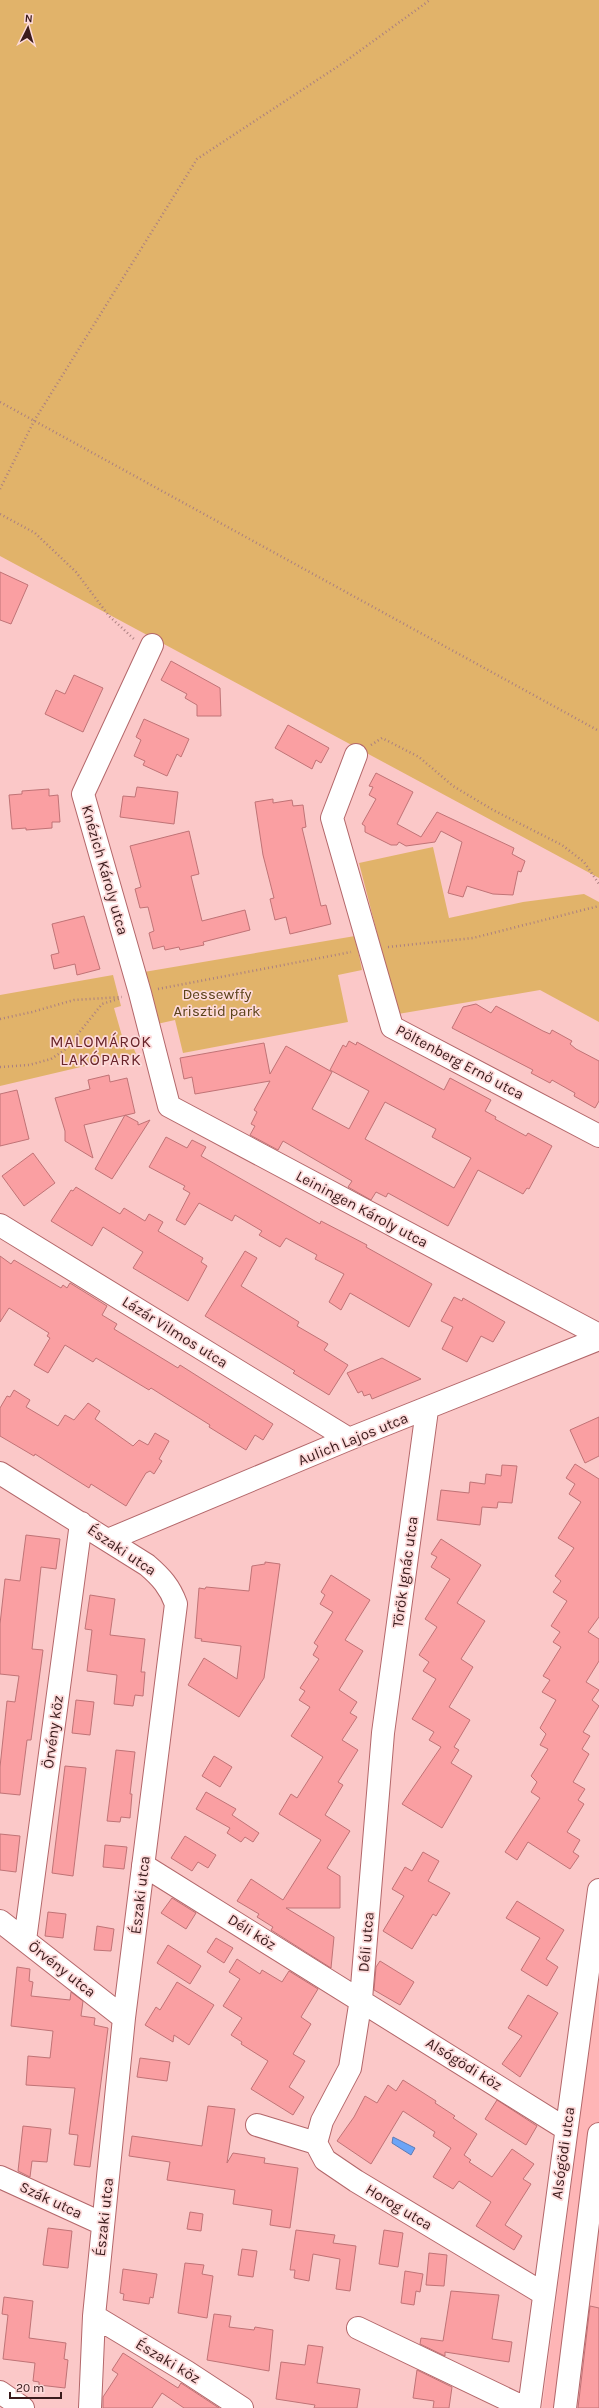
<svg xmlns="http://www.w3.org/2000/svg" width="599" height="2408" viewBox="0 0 599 2408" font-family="Karla,sans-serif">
	<rect width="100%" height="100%" fill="#fbc8c8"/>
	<path fill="#feb5b6" d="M 599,1965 L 599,2408 L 542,2408 L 595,2003 Z"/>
	<path fill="#e1b36a" d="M 0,0 L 599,0 L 599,878 L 0,556 Z
		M 433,847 L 449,918 L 523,902 L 584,894 L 599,902 L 599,1022 L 540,990 L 398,1014 L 359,863 Z
		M 355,936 L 362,970 L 338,975 L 348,1022 L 183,1053 L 175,1020 L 157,1024 L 144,972 Z
		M 113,975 L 121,1006 L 114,1008 L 126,1050 L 134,1049 L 136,1054 L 0,1086 L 0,995 Z"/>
	<path fill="#6ca4f7" stroke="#5d7bb5" d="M 393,2137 L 415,2148 L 411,2155 L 392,2143 Z"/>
	<path fill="#fa9fa2" stroke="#c07376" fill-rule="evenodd" d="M 0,572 L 28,585 L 11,624 L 0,620 Z
		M 171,661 L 220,688 L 221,716 L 197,716 L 197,705 L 185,698 L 187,694 L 161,680 Z
		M 74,675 L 103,688 L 83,732 L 45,714 L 56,690 L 65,694 Z
		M 144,719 L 189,739 L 181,757 L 177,754 L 167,776 L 143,765 L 145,761 L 134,756 L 141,740 L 136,737 Z
		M 288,725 L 329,748 L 321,763 L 316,760 L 312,769 L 275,748 Z
		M 376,773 L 413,792 L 397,824 L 421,837 L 437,812 L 514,848 L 512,854 L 525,861 L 521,872 L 518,871 L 513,895 L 493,894 L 467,886 L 463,897 L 448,893 L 462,842 L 441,831 L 435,842 L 406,846 L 399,842 L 397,845 L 391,845 L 365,832 L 365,826 L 362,824 L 376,799 L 369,795 L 373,787 L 369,786 Z
		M 137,787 L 178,792 L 174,824 L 120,817 L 123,796 L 135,797 Z
		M 49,789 L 49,796 L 58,795 L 60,822 L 52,822 L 52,828 L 26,830 L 26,828 L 12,829 L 9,795 L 22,794 L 22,791 Z
		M 273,799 L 273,803 L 292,800 L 293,806 L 303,805 L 306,827 L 302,828 L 321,906 L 326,905 L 331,924 L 290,934 L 286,917 L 275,920 L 270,899 L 274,898 L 263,855 L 255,802 Z
		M 189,831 L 199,874 L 191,876 L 202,921 L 245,910 L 250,930 L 203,942 L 204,945 L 180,950 L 179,947 L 165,950 L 164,946 L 153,949 L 149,933 L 154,931 L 148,907 L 140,908 L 135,889 L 141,887 L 130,846 Z
		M 84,916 L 100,969 L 77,975 L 75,964 L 54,969 L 51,955 L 59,953 L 52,924 Z
		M 476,1004 L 491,1013 L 496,1006 L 543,1031 L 550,1034 L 552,1030 L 572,1041 L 570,1044 L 576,1049 L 599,1061 L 599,1101 L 595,1108 L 574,1096 L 575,1093 L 552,1080 L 550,1083 L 531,1073 L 533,1070 L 452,1028 L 463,1007 Z
		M 349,1041 L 356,1045 L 357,1042 L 444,1090 L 450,1078 L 491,1100 L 485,1111 L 496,1117 L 495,1119 L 526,1136 L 528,1133 L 552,1146 L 529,1189 L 527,1188 L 523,1194 L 478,1170 L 448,1226 L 388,1193 L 386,1197 L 376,1192 L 371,1200 L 348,1187 L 352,1181 L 283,1141 L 278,1150 L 250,1135 L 255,1126 L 251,1124 L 257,1112 L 254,1110 L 270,1081 L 195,1094 L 192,1077 L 184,1079 L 180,1058 L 264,1043 L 270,1074 L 286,1046 L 332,1072 L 312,1109 L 349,1129 L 369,1091 L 330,1070 L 343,1045 L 346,1047 ZM 385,1102 L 436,1129 L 432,1137 L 471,1158 L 454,1188 L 365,1139 Z
		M 109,1075 L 110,1082 L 127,1078 L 135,1113 L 84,1125 L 93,1158 L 65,1141 L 65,1131 L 55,1098 L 90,1089 L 88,1080 Z
		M 17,1090 L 29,1139 L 0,1146 L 0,1094 Z
		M 125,1115 L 138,1122 L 138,1125 L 150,1120 L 112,1179 L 95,1169 Z
		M 166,1137 L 187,1148 L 192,1140 L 206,1147 L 201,1156 L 320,1224 L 321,1221 L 367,1245 L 366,1247 L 432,1284 L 409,1327 L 350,1293 L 341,1310 L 329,1302 L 344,1274 L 315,1259 L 317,1255 L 286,1238 L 280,1247 L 259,1235 L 262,1231 L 235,1215 L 232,1221 L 199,1203 L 185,1225 L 176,1220 L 190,1193 L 183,1189 L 185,1186 L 149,1167 Z
		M 33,1153 L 55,1183 L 24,1206 L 2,1176 Z
		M 76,1187 L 120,1214 L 124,1208 L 145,1221 L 149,1214 L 163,1222 L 158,1231 L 203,1258 L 201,1262 L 207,1266 L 188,1301 L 133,1268 L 143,1252 L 103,1227 L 92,1246 L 51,1221 L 71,1190 L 73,1191 Z
		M 245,1251 L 257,1258 L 241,1286 L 299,1322 L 297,1326 L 328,1344 L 324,1350 L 348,1365 L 329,1395 L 293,1373 L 295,1371 L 205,1316 Z
		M 0,1256 L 11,1264 L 14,1260 L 61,1288 L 63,1285 L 67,1288 L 70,1283 L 107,1306 L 102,1315 L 117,1324 L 114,1329 L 178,1368 L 180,1365 L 273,1424 L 263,1440 L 255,1435 L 246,1450 L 209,1427 L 210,1425 L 151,1388 L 149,1390 L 96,1358 L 93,1362 L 65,1345 L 48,1373 L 34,1365 L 50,1338 L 47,1336 L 49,1333 L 9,1308 L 0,1322 Z
		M 454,1297 L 462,1301 L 463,1298 L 505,1322 L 493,1342 L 481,1336 L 467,1362 L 442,1349 L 453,1327 L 441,1321 Z
		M 382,1358 L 421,1379 L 372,1399 L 370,1394 L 364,1396 L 362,1391 L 358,1393 L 347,1373 Z
		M 14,1390 L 30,1400 L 26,1407 L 58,1426 L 65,1415 L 74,1420 L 88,1403 L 100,1411 L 95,1419 L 133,1446 L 139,1440 L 148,1445 L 155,1433 L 169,1441 L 159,1459 L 162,1461 L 154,1474 L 150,1471 L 146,1473 L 126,1506 L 91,1484 L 89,1488 L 35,1454 L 34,1456 L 0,1436 L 0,1408 L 7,1396 L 10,1397 Z
		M 599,1417 L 599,1456 L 585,1463 L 570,1430 Z
		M 575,1464 L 599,1479 L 599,1617 L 588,1632 L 599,1639 L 599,1661 L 586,1682 L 599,1690 L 592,1700 L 599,1706 L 583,1732 L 590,1736 L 582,1749 L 589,1754 L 573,1782 L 585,1789 L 578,1800 L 584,1804 L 567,1832 L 580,1840 L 573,1852 L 579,1856 L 570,1869 L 528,1842 L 517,1860 L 505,1852 L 540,1798 L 531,1792 L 537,1782 L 531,1776 L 548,1749 L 540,1745 L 546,1734 L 540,1728 L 556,1700 L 542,1692 L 550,1680 L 543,1676 L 561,1647 L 553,1642 L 560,1632 L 551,1626 L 567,1601 L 553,1592 L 561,1581 L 555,1576 L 574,1548 L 558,1538 L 581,1502 L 569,1494 L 575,1484 L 566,1478 Z
		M 502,1465 L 517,1466 L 512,1503 L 498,1502 L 497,1508 L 482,1507 L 480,1525 L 437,1520 L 441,1490 L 469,1493 L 470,1482 L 485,1484 L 486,1474 L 501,1476 Z
		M 26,1535 L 60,1539 L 56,1569 L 41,1567 L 32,1649 L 43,1650 L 31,1740 L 27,1740 L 20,1795 L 0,1793 L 0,1767 L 7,1701 L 15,1702 L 19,1676 L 0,1674 L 0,1624 L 5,1579 L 20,1581 Z
		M 441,1539 L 481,1565 L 457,1603 L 485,1621 L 461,1659 L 473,1667 L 449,1707 L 470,1720 L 454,1747 L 459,1750 L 451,1763 L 472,1776 L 442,1828 L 402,1804 L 441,1747 L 429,1740 L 434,1732 L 412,1719 L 436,1679 L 423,1671 L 429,1662 L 419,1655 L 437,1627 L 425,1619 L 450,1579 L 431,1567 L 437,1557 L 431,1554 Z
		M 265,1562 L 280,1564 L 264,1678 L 239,1717 L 188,1685 L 204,1658 L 237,1679 L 241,1646 L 201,1641 L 202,1639 L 195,1638 L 199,1588 L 205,1589 L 206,1587 L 249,1591 L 252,1566 L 265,1564 Z
		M 331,1575 L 370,1600 L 345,1640 L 363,1651 L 339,1690 L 357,1702 L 350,1713 L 357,1717 L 342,1740 L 358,1750 L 338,1782 L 343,1785 L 325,1815 L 350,1831 L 327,1868 L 340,1876 L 340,1908 L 286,1908 L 334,1937 L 331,1968 L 271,1930 L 273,1927 L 257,1917 L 259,1914 L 237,1901 L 251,1879 L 283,1900 L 321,1840 L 279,1814 L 291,1794 L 297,1798 L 323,1757 L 291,1736 L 310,1707 L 299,1700 L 305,1691 L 300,1688 L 319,1659 L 313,1655 L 318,1646 L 314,1643 L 333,1612 L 320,1604 L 325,1595 L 321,1592 Z
		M 90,1595 L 115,1599 L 110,1635 L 145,1639 L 141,1672 L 145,1672 L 143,1696 L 135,1695 L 133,1706 L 114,1704 L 117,1675 L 87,1671 L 92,1630 L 85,1629 Z
		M 76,1700 L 94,1702 L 90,1735 L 72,1733 Z
		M 116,1750 L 135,1752 L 130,1794 L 132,1794 L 130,1818 L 121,1817 L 120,1822 L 107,1821 Z
		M 214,1756 L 232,1767 L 220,1787 L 202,1776 Z
		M 65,1766 L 86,1768 L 73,1876 L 52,1873 Z
		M 206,1792 L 236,1809 L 232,1815 L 259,1833 L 253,1842 L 245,1837 L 241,1842 L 227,1833 L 230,1828 L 196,1809 Z
		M 0,1834 L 20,1836 L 16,1872 L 0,1870 Z
		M 185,1836 L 216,1855 L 208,1868 L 198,1862 L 192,1871 L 171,1858 Z
		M 105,1845 L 127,1847 L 124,1869 L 103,1867 Z
		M 423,1852 L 439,1861 L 428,1881 L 450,1893 L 436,1916 L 433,1914 L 412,1949 L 383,1931 L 404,1896 L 392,1889 L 405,1867 L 412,1871 Z
		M 172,1898 L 196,1913 L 186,1929 L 161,1913 Z
		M 517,1901 L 564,1930 L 546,1959 L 558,1967 L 547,1986 L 521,1970 L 540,1938 L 506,1918 Z
		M 48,1912 L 66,1914 L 63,1938 L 45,1936 Z
		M 97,1926 L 114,1929 L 111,1951 L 94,1950 Z
		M 216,1938 L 233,1948 L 224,1963 L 207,1952 Z
		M 168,1945 L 201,1966 L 190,1984 L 157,1963 Z
		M 237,1959 L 260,1974 L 262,1970 L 282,1982 L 289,1971 L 318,1989 L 301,2017 L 311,2024 L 293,2054 L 305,2061 L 289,2087 L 304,2097 L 293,2115 L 251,2089 L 268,2061 L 241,2044 L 242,2042 L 231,2035 L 242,2018 L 223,2006 L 240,1979 L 229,1972 Z
		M 380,1961 L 414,1982 L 400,2005 L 374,1990 L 376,1967 Z
		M 17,1967 L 30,1969 L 29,1981 L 33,1982 L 31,1996 L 70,2000 L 71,1992 L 83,2001 L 81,2016 L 95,2018 L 94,2025 L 108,2028 L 90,2167 L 74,2165 L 78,2135 L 69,2134 L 75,2088 L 26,2085 L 28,2056 L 50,2058 L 53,2031 L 11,2026 Z
		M 177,1982 L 214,2005 L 189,2045 L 174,2035 L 173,2042 L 145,2025 L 156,2007 L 160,2010 Z
		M 528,1995 L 558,2013 L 520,2077 L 502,2064 L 522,2036 L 508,2028 Z
		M 140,2058 L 170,2062 L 167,2081 L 137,2077 Z
		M 403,2080 L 436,2101 L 435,2103 L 455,2116 L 453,2118 L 477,2134 L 464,2155 L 471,2160 L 469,2162 L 492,2177 L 512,2149 L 534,2164 L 523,2179 L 531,2184 L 505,2225 L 522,2236 L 514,2250 L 476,2226 L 491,2202 L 459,2181 L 453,2189 L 433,2177 L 451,2148 L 433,2136 L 435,2132 L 403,2111 L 371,2164 L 337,2141 L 354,2117 L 365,2096 L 377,2103 L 388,2085 L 396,2091 Z
		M 497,2100 L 537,2126 L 526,2145 L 485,2119 Z
		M 208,2106 L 235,2109 L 227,2163 L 233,2153 L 265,2158 L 264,2163 L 298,2168 L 290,2228 L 270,2225 L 272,2210 L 233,2204 L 235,2190 L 167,2180 L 170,2162 L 129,2156 L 132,2136 L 202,2146 Z
		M 23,2126 L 51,2129 L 47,2162 L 32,2161 L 30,2177 L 18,2171 Z
		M 190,2212 L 203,2214 L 201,2231 L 187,2229 Z
		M 48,2228 L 72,2231 L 68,2268 L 43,2265 Z
		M 296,2230 L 335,2235 L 333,2243 L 356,2246 L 350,2291 L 336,2289 L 340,2259 L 313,2254 L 309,2281 L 294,2278 L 295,2270 L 290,2270 Z
		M 384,2230 L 403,2233 L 398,2267 L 379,2264 Z
		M 242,2249 L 257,2251 L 253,2277 L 238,2275 Z
		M 429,2253 L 447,2255 L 444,2286 L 426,2285 Z
		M 185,2263 L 204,2265 L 202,2274 L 213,2276 L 207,2318 L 178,2313 Z
		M 123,2269 L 157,2274 L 153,2298 L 150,2297 L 149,2304 L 123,2300 L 124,2294 L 120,2293 Z
		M 405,2271 L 423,2274 L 420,2292 L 416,2291 L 414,2305 L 401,2303 Z
		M 451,2291 L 499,2295 L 492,2339 L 512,2342 L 509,2362 L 445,2352 L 445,2356 L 420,2344 L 421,2338 L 443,2341 Z
		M 4,2297 L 33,2301 L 29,2338 L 66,2343 L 64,2359 L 68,2360 L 65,2388 L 39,2385 L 39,2382 L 33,2381 L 35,2363 L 3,2359 L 8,2315 L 2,2314 Z
		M 590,2306 L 599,2308 L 599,2408 L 578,2408 Z
		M 214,2314 L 231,2316 L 229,2327 L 254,2330 L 255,2327 L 273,2330 L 269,2371 L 207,2360 Z
		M 308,2345 L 323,2347 L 317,2383 L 360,2389 L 357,2408 L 314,2408 L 315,2405 L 276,2399 L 281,2362 L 305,2365 Z
		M 123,2353 L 178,2388 L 181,2383 L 219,2408 L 184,2408 L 162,2393 L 152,2408 L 103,2408 L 103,2397 L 118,2374 L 112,2370 Z
		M 417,2370 L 452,2387 L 449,2408 L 433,2408 L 434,2401 L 413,2398 Z"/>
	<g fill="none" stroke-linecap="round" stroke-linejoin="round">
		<g stroke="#b3676a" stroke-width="24">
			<path id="minor" d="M 152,645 L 83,794 L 140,993 L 169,1106 L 599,1335
				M 356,755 L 332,818 L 392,1027 L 599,1136
				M 0,1225 L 349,1439
				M 0,1473 L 147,1565 C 161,1577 170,1587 176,1604 L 124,2018 L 94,2316 L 90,2408
				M 108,1540 L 349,1439 L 599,1339
				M 143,1865 L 566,2129
				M 0,1921 L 124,2018
				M 25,1940 L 81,1523
				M 257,2125 L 316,2143 L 325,2160 L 356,2181 L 544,2294
				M 316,2143 L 322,2121 L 350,2068 L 361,1999 L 383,1733 L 427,1410
				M 0,2177 L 103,2224
				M 94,2316 L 187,2372 L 242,2408
				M 358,2328 L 525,2408
				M 0,2392 L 23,2408
				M 529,2408 L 599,1890
				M 565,2408 L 599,2134"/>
		</g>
		<path stroke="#aa7f80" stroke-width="2.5" stroke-dasharray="1 3" stroke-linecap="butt" d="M 0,402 L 599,731
			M 0,489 L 34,421 L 197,159 L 343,63 L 430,0
			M 0,514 L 35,533 L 76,572 L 109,616 L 134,639
			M 371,745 L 382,738 L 419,757 L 453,786 L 493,810 L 562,845 L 584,862 L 599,884
			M 388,947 L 473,938 L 599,906
			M 158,989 L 351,952
			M 0,1019 L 32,1012 L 74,1000 L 122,997
			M 0,1067 L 29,1065 L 51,1059 L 66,1049 L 102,1004 L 121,998"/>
		<use href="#minor" stroke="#fff" stroke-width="22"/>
	</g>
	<g text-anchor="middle" stroke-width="3.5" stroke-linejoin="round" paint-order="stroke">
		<g font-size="15" fill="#3a1b1c" stroke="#fddada">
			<text transform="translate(105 870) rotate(74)" y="5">Knézich Károly utca</text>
			<text transform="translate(460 1062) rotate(28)" y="5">Pöltenberg Ernő utca</text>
			<text transform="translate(362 1209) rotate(28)" y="5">Leiningen Károly utca</text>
			<text transform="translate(175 1332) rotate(32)" y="5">Lázár Vilmos utca</text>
			<text transform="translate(353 1439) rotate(-22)" y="5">Aulich Lajos utca</text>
			<text transform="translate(122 1550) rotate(34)" y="5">Északi utca</text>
			<text transform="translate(405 1572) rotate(-82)" y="5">Török Ignác utca</text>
			<text transform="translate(53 1732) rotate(-82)" y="5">Örvény köz</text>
			<text transform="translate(140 1895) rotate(-83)" y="5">Északi utca</text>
			<text transform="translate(252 1932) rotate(32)" y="5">Déli köz</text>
			<text transform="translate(366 1942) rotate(-85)" y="5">Déli utca</text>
			<text transform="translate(62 1969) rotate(38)" y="5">Örvény utca</text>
			<text transform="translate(464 2064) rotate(32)" y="5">Alsógödi köz</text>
			<text transform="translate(563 2153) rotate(-82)" y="5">Alsógödi utca</text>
			<text transform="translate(51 2200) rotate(25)" y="5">Szák utca</text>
			<text transform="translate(399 2207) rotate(31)" y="5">Horog utca</text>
			<text transform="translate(104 2217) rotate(-84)" y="5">Északi utca</text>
			<text transform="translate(168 2361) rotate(31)" y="5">Északi köz</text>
		</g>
		<g font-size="15" fill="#5a4118" stroke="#fddada">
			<text x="217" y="999">Dessewffy<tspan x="217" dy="17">Arisztid park</tspan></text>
		</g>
		<g font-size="16" letter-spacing="1" fill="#68242a" stroke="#fddada">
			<text x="101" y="1047">MALOMÁROK<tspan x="101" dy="18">LAKÓPARK</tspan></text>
		</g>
	</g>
	<g transform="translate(28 28) rotate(5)" stroke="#fddada" stroke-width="3" paint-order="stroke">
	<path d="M0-3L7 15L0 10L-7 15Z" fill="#3a1b1c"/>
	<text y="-6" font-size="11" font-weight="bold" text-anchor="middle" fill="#3a1b1c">N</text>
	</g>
	<path d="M10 2392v6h51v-6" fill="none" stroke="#3a1b1c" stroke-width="2"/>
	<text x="16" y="2392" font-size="12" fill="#3a1b1c" stroke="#fddada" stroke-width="3" paint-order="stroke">20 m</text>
</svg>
